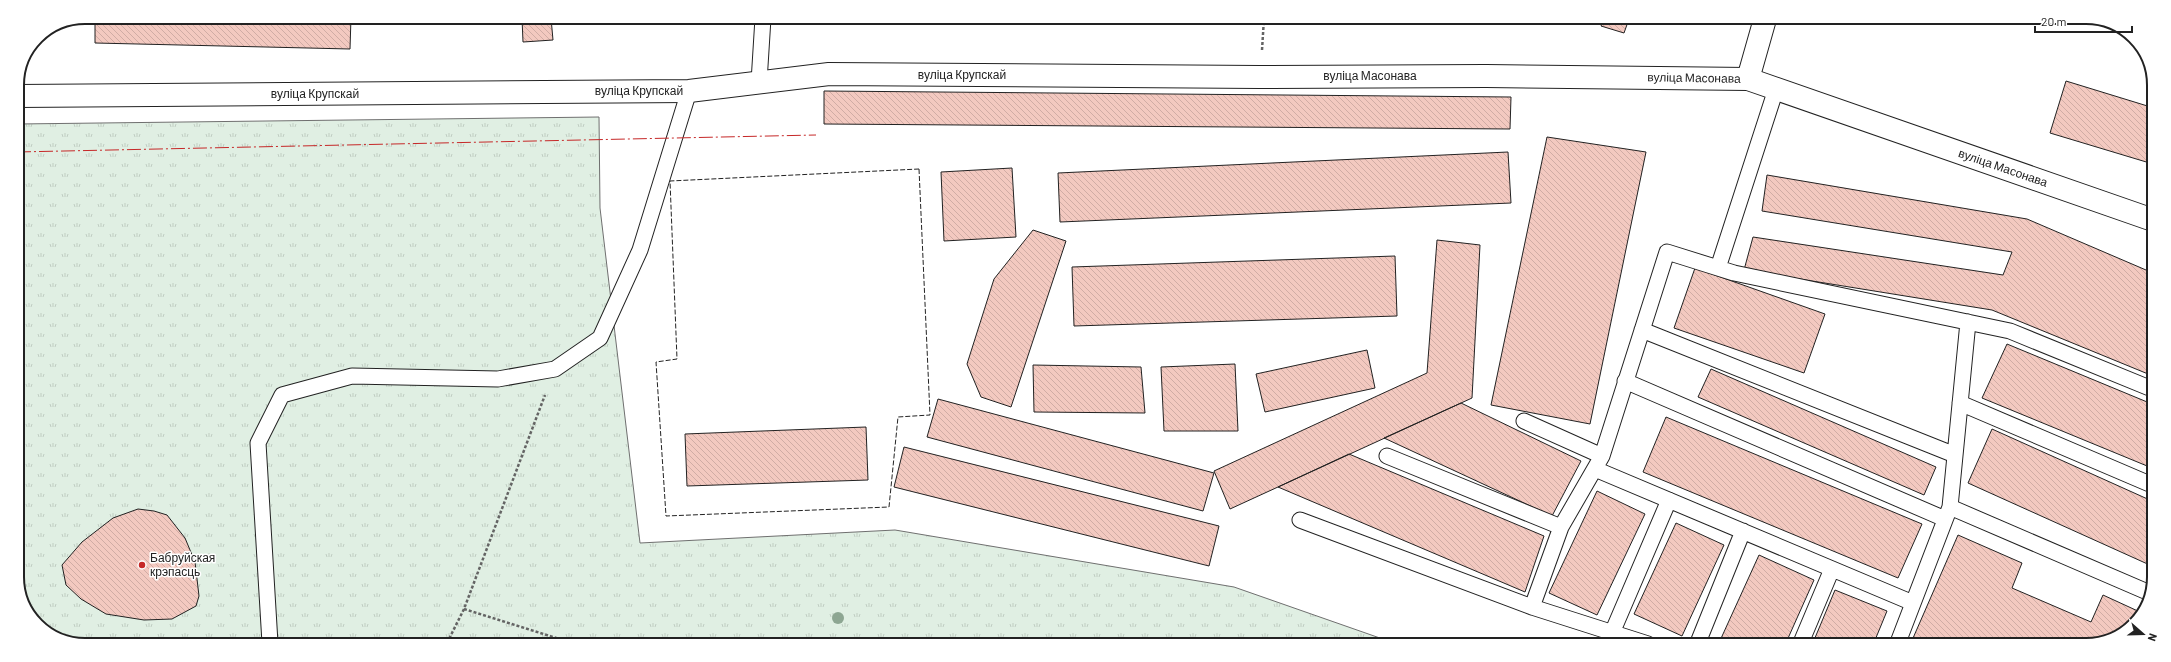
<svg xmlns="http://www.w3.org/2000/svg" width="2171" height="662" viewBox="0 0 2171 662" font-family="Barlow,sans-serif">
	<defs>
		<pattern id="grass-tufts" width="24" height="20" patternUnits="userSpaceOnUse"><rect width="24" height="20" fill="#e0efe3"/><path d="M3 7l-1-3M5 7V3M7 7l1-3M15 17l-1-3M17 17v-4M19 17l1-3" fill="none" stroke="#c0cdc2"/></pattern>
		<pattern id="building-back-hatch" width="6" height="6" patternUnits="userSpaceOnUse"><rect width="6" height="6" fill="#f3c9c0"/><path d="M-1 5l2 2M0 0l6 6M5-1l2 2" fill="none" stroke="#d0aca5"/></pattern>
	</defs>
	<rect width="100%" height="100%" fill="#fff"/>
	<path fill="url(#grass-tufts)" stroke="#6f6f6f" d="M 599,117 L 600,208 L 640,543 L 895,530 L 1234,587 L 1397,644 L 67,643 L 31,618 L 17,581 L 17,124 Z"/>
	<path fill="url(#building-back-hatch)" stroke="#222" d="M 95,17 L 351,17 L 350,49 L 95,43 Z
		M 522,18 L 551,18 L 553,40 L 523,42 Z
		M 1604,19 L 1629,19 L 1624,33 L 1601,26 Z
		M 2066,81 L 2154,108 L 2153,164 L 2050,133 Z
		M 824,91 L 1511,97 L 1510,129 L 824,124 Z
		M 1547,137 L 1646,152 L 1590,424 L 1491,405 Z
		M 1508,152 L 1511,203 L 1060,222 L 1058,173 Z
		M 1012,168 L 1016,237 L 944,241 L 941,172 Z
		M 1767,175 L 2027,219 L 2153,273 L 2153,376 L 1992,310 L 1744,270 L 1753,237 L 2003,275 L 2012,252 L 1762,211 Z
		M 1033,230 L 1066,241 L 1011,407 L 981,397 L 967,364 L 994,279 Z
		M 1437,240 L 1480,245 L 1472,398 L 1230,509 L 1214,471 L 1427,373 Z
		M 1395,256 L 1397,316 L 1074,326 L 1072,267 Z
		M 1695,268 L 1825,314 L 1804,373 L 1674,328 Z
		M 2007,344 L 2152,404 L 2152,468 L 1982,398 Z
		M 1367,350 L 1375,388 L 1265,412 L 1256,374 Z
		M 1235,364 L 1238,431 L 1164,431 L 1161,367 Z
		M 1033,365 L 1141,367 L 1145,413 L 1034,412 Z
		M 1711,369 L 1936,467 L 1924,495 L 1698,397 Z
		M 938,399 L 1214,473 L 1203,511 L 927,437 Z
		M 1461,403 L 1581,461 L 1552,516 L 1384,438 Z
		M 1666,417 L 1922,524 L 1898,578 L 1643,472 Z
		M 866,427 L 868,480 L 687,486 L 685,434 Z
		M 1992,429 L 2152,501 L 2152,566 L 1968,483 Z
		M 904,447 L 1219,526 L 1209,566 L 894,487 Z
		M 1349,454 L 1544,536 L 1525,592 L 1278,487 Z
		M 1597,491 L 1645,514 L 1597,615 L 1549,593 Z
		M 138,509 L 154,511 L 167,515 L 185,538 L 195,562 L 199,596 L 196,606 L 172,619 L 144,620 L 106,614 L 81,599 L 66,585 L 62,565 L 82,542 L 113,518 Z
		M 1676,523 L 1724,545 L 1682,636 L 1634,614 Z
		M 1958,535 L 2022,563 L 2012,588 L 2091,622 L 2103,595 L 2140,612 L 2127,631 L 2086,645 L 1910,645 Z
		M 1759,555 L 1814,580 L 1785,645 L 1718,645 Z
		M 1835,590 L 1887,611 L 1873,645 L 1812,645 Z"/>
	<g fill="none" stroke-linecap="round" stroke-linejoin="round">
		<g stroke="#222" stroke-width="17">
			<path id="lane" d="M 759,82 L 763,18
				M 1718,268 L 1776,89
				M 1642,330 L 1955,455
				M 1625,381 L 1945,519
				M 1960,403 L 2152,485
				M 1524,421 L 1602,456
				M 1387,456 L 1561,527
				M 1595,469 L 1913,603
				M 1950,507 L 2152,594
				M 1300,520 L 1532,607
				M 1612,633 L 1669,500
				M 270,643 L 258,443 L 282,395 L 352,376 L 498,379 L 555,369 L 600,338 L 640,250 L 689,91
				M 1648,644 L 1532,607 L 1561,527 L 1602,456 L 1667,252 L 1734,273 L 2010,331 L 2152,389
				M 1697,645 L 1743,531
				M 1800,645 L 1832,569
				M 1897,645 L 1950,507 L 1968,322"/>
		</g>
		<g stroke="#222" stroke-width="24">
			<path id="street" d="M 1748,79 L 1765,19
				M 17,96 L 689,91 L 829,74 L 1259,77 L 1486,76 L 1748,79 L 2153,220"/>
		</g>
		<path stroke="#646464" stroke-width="2.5" stroke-dasharray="3 2" stroke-linecap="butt" d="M 1262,50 L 1264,18
			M 464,609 L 572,643
			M 447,643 L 464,609 L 545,395"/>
		<use href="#lane" stroke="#fff" stroke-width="15"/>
		<use href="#street" stroke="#fff" stroke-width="22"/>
		<path stroke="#222" stroke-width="1" stroke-dasharray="5 2" stroke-linecap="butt" d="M 919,169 L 930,415 L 898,417 L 889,507 L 666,516 L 656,362 L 677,359 L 670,181 Z"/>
		<path stroke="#c62828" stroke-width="1" stroke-dasharray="14 3 2 3" stroke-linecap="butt" d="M 17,152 L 816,135"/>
	</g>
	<circle fill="#8da692" cx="838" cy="618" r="6"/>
	<circle fill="#c62828" stroke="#fff" stroke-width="1.5" cx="142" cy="565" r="4"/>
	<g text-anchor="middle" stroke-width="3" stroke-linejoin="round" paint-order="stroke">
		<g font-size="12" fill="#222" stroke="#fff">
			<text x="962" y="79">вуліца Крупскай</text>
			<text x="1370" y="80">вуліца Масонава</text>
			<text transform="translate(1694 78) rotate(1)" y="4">вуліца Масонава</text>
			<text x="639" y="95">вуліца Крупскай</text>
			<text x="315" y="98">вуліца Крупскай</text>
			<text transform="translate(2003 168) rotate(19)" y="4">вуліца Масонава</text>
		</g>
		<g font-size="12" fill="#222" stroke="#fff" text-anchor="start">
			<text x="150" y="562">Бабруйская<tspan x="150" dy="14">крэпасць</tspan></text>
		</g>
	</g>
	<path d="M0 0H2171V662H0ZM85 24H2086A61 61 0 0 1 2147 85V577A61 61 0 0 1 2086 638H85A61 61 0 0 1 24 577V85A61 61 0 0 1 85 24Z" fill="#fff" fill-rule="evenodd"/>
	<path fill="none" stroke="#222" stroke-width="2" d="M85 24H2086A61 61 0 0 1 2147 85V577A61 61 0 0 1 2086 638H85A61 61 0 0 1 24 577V85A61 61 0 0 1 85 24Z"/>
	<g transform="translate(2143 634) rotate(110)" stroke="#ffffff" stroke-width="3" paint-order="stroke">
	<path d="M0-3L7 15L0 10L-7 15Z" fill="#222222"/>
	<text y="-6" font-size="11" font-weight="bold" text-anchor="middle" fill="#222222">N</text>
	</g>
	<path d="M2035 26v6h97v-6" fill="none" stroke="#222222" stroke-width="2"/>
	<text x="2041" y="26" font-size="12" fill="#222222" stroke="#ffffff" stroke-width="3" paint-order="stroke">20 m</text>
</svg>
